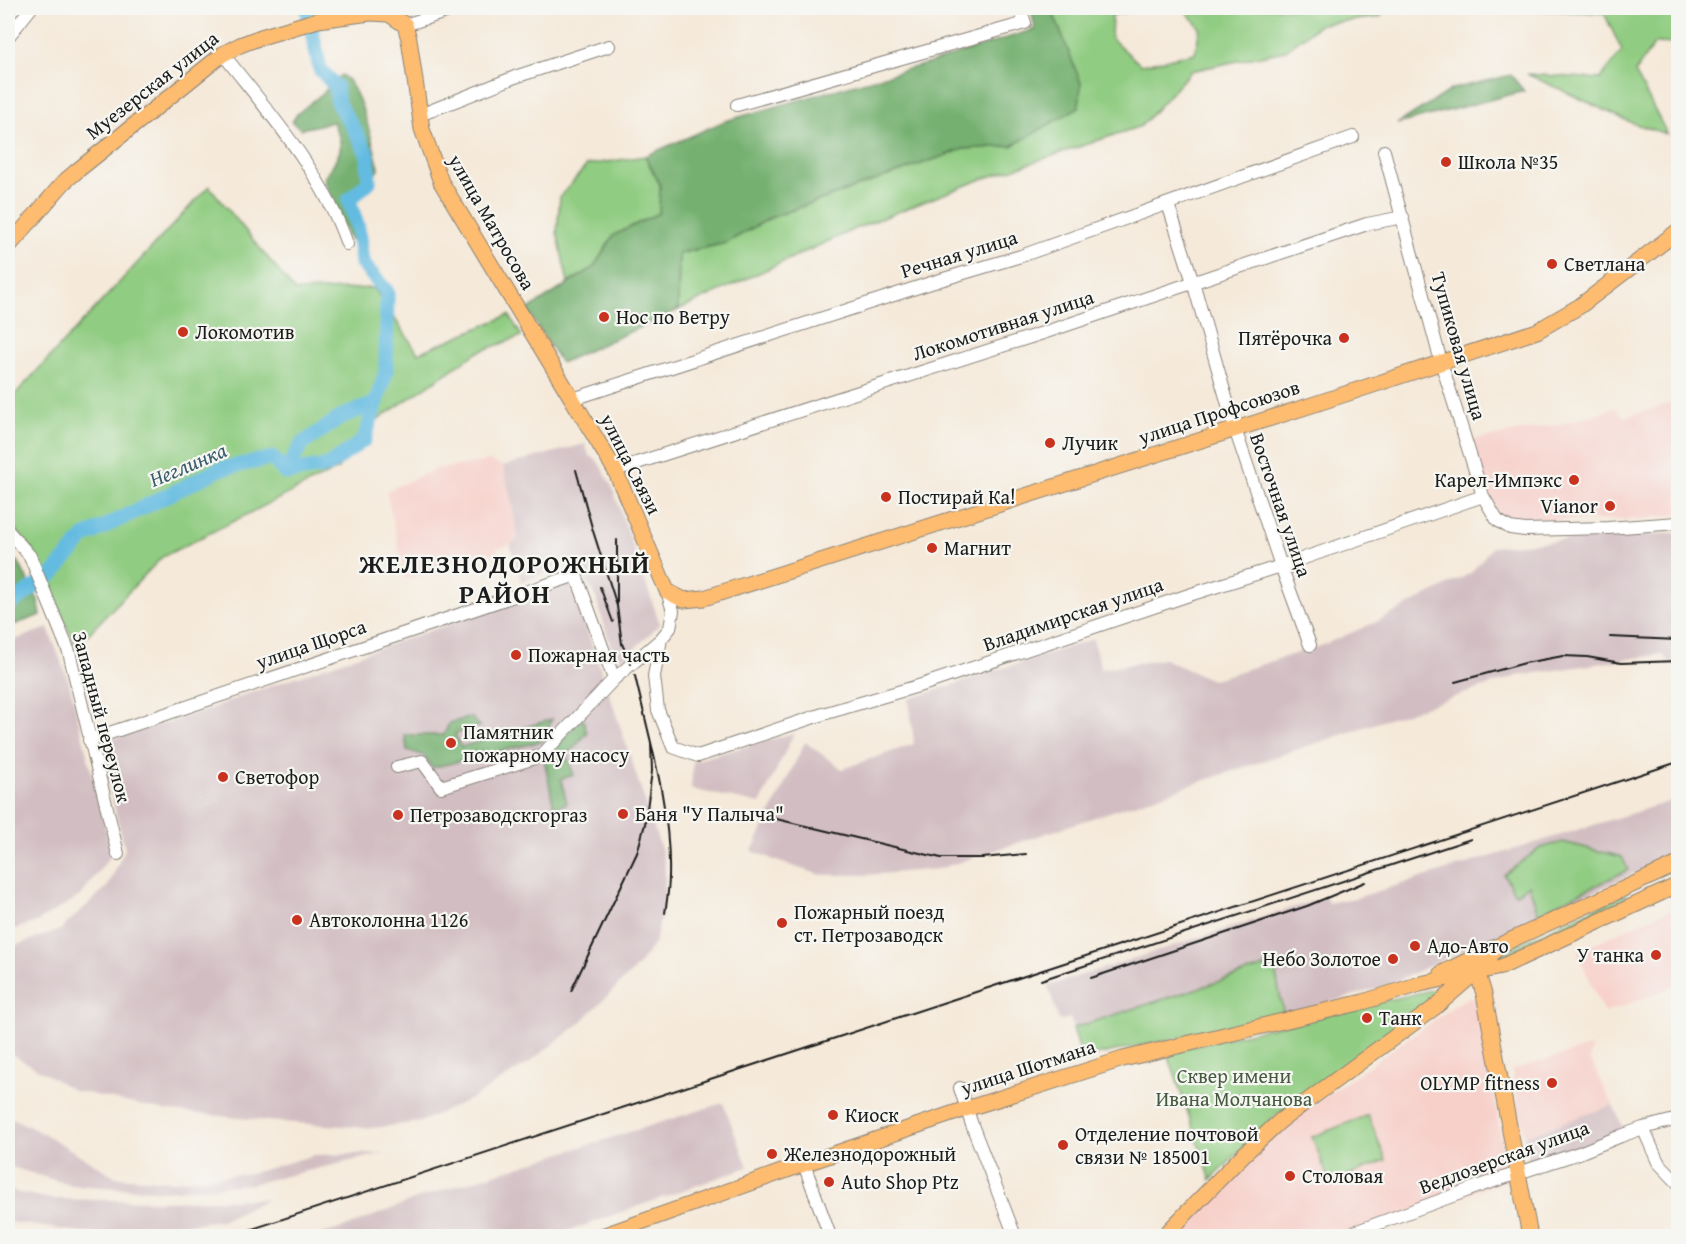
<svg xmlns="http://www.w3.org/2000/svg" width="1686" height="1244" viewBox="0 0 1686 1244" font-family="'Gentium Book Plus',serif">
	<rect width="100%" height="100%" fill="#f6f6f2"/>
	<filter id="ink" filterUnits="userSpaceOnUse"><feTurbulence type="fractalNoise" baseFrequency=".0167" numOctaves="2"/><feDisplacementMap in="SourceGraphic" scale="12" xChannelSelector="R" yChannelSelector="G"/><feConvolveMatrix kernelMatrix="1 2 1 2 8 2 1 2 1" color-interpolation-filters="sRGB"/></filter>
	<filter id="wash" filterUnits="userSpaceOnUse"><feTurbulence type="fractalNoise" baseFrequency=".008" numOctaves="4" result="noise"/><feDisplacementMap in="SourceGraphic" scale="24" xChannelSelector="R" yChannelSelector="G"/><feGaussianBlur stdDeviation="1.35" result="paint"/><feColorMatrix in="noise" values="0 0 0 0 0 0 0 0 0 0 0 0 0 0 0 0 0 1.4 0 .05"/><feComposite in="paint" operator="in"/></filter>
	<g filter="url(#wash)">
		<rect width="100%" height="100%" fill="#f5e9d9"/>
		<path fill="#f7d0ca" d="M 1678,401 L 1678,514 L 1635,520 L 1575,520 L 1517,524 L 1501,520 L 1490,499 L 1473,440 L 1565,423 L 1615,408 L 1625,417 Z
			M 489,461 L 503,466 L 511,499 L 518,539 L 510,545 L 497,548 L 498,554 L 490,556 L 488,551 L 406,580 L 386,491 L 437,469 Z
			M 1678,906 L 1678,985 L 1604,1013 L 1577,951 Z
			M 1472,997 L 1479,1001 L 1482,1013 L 1507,1179 L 1360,1236 L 1175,1236 L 1282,1127 L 1463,1000 Z
			M 1593,1046 L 1590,1059 L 1613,1105 L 1524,1136 L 1512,1070 Z"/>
		<path fill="#d2bec2" d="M 585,444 L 589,455 L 597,460 L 611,484 L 660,624 L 627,656 L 615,659 L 593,589 L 590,590 L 579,560 L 521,582 L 510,545 L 518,539 L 511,499 L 503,466 Z
			M 1678,533 L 1678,670 L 1662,654 L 1517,676 L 939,869 L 867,875 L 821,875 L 779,862 L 752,851 L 805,742 L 842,769 L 914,744 L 909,699 L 1093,639 L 1101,669 L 1164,659 L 1212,680 L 1323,645 L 1376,622 L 1471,573 L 1492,547 L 1574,539 Z
			M 570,582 L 609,693 L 661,849 L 665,866 L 665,881 L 662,913 L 655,942 L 639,965 L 579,1024 L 527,1064 L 473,1098 L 420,1122 L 373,1128 L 279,1122 L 161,1110 L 73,1090 L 8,1052 L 8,948 L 60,930 L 108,886 L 125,849 L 98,743 L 202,712 L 244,695 Z
			M 48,628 L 69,682 L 112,854 L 80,896 L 37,922 L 8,931 L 8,642 Z
			M 794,733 L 760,804 L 691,789 L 693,761 Z
			M 1678,799 L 1678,854 L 1385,986 L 1284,1016 L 1274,964 L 1073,1028 L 1070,1018 L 1059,1021 L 1048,986 L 1326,897 L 1328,903 L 1356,898 Z
			M 723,1103 L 748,1167 L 555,1236 L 315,1236 L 343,1228 L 424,1196 Z
			M 1613,1105 L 1625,1132 L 1530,1166 L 1524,1136 Z
			M 8,1116 L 48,1136 L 116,1177 L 172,1181 L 253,1173 L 314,1155 L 385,1153 L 251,1184 L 166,1191 L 71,1185 L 8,1166 Z
			M 8,1189 L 20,1193 L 52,1199 L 157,1201 L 268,1199 L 222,1220 L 173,1226 L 110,1236 L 8,1222 Z"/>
		<path fill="#90cc81" stroke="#56744e" stroke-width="1.5" d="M 1051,8 L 1150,8 L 1112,15 L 1111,38 L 1141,65 L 1195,53 L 1200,28 L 1183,8 L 1386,8 L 1380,17 L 1321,24 L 1284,51 L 1191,71 L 1141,126 L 977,181 L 857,228 L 678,310 L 679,254 L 726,243 L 770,218 L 963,149 L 1012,146 L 1081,83 Z
			M 1489,8 L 1678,8 L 1678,44 L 1655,43 L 1635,72 L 1667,134 L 1632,123 L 1527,74 L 1600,79 L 1622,51 L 1604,13 Z
			M 645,156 L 660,185 L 659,213 L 614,235 L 593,268 L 568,283 L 557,232 L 560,197 L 587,165 Z
			M 209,186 L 295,291 L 374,288 L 418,353 L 509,315 L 522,336 L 478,352 L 361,431 L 338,469 L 162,557 L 76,647 L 33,551 L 8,521 L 8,402 Z
			M 1563,842 L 1622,857 L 1628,870 L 1538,913 L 1529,885 L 1515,894 L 1504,875 L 1540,848 Z
			M 1625,894 L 1627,896 L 1627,898 L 1504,956 L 1502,955 L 1502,952 Z
			M 1274,964 L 1284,1016 L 1082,1058 L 1073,1028 Z
			M 1435,989 L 1438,996 L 1274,1117 L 1211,1180 L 1167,1052 Z
			M 1368,1115 L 1386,1160 L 1330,1183 L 1312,1137 Z"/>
		<path fill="#74b06f" stroke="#486646" stroke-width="1.5" d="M 1031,8 L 1051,8 L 1081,83 L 1079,107 L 1012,146 L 963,149 L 770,218 L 726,243 L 679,253 L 678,310 L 561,363 L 527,310 L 593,268 L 614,235 L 659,213 L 660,185 L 645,156 L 725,121 L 930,63 L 1035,29 Z
			M 341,75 C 360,83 374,148 379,169 C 374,177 353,190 344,198 L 357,235 L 352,240 L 348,237 L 324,179 C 329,167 343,156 340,142 C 340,136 335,128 333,122 L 301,129 L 292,122 L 297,114 L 324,92 Z
			M 1511,75 L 1524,91 L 1397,124 L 1452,89 Z
			M 18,561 L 38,600 L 41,615 L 8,627 L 8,565 Z
			M 471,717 L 480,726 L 455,734 L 461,747 L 552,719 L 542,741 L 432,768 L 425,756 L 407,750 L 405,735 L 444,735 L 449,723 Z
			M 583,718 L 587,733 L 567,756 L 574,775 L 561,779 L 567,803 L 554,808 L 544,758 Z"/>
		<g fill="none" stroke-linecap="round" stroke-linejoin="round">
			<path stroke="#64bbe1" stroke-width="15" d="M 285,473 L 302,444 L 343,416 L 377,403
				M 8,606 L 53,574 L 84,537 L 220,469 L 273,458 L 285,473 L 328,466 L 364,440 L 386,372 L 387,292 L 362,263 L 358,228 L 349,200 L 369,182 L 368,155 L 354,129 L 338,104 L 336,87 L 320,69 L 307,8"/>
		</g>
	</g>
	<g filter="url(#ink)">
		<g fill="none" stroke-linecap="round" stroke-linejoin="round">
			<g stroke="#88827a" stroke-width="14">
				<path id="minor" d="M 405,25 L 458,8
					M 8,37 L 31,8
					M 223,54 C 269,113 322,171 347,244
					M 737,105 L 1025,23 L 1020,8
					M 420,115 L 515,77 L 609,46
					M 1384,151 L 1441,362 L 1483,496 L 1497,520 L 1510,528 L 1525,530 L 1608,528 L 1678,523
					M 1168,204 L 1193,282 L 1235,429 L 1281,566 L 1310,645
					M 573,399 L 937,281 L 1021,256 L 1353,137
					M 615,470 L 1043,333 L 1367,224 L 1403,217
					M 8,531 L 30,556 L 69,652 L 118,854
					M 661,639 L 654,676 L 658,710 L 673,747 L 698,756 L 823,714 L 925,684 L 1189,595 L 1281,566 L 1483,496
					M 89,740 L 576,575 L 614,679
					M 397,767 L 422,761 L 441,787 L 541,756 L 614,679 L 661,639 L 670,628 L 673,611 L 667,591
					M 960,1088 L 972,1125 L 1015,1236
					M 1643,1128 L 1658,1162 L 1678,1183
					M 804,1164 L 830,1236
					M 1344,1236 L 1482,1185 L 1579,1153 L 1621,1136 L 1643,1128 L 1678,1119"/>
			</g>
			<g stroke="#88827a" stroke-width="17">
				<path id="major" d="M 8,247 L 64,182 L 78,170 L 223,54 L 240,45 L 261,37 L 318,20 L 370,13 L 389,14 L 405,25 L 409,39 L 422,129 L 441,182 L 615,470 L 667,591 L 684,600 L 704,598 L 1315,404 L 1537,331 L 1580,306 L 1678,231
					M 1477,971 L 1484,994 L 1530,1236
					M 1442,973 L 1500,945 L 1678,864
					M 602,1236 L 804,1164 L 966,1109 L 1123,1059 L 1363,1002 L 1420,984 L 1501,967 L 1678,885
					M 1164,1236 L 1243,1155 L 1280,1121 L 1434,1008 L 1477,971 L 1500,945"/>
			</g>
			<use href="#minor" stroke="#fff" stroke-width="12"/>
			<use href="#major" stroke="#fdbc6f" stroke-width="15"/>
			<path stroke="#1c1c1c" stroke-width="2" d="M 576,470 L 593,531 L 617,606
				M 617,540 L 617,606 L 622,644 L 631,664
				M 600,587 L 613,622
				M 1610,637 L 1678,640
				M 635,676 C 650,741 671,809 669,876 C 669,888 667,901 665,913
				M 1455,682 L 1525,663 L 1563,656 L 1587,657 L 1621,663 L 1678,661
				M 772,818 L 941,858 L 982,858 L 1026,854
				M 1091,978 L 1307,906 L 1365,882
				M 1041,980 L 1471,839
				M 571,991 L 637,853 L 645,824 L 652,771 L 651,743
				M 231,1236 L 1678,762"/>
		</g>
	</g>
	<g fill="#c8321e" stroke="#f6f6f2" stroke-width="2">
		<circle cx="1446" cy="162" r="6"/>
		<circle cx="1552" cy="264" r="6"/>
		<circle cx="604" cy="317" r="6"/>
		<circle cx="183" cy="332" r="6"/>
		<circle cx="1344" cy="338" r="6"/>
		<circle cx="1050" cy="443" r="6"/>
		<circle cx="1574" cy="480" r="6"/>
		<circle cx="886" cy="497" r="6"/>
		<circle cx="1610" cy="506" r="6"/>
		<circle cx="932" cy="548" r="6"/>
		<circle cx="516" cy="655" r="6"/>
		<circle cx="451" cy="743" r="6"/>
		<circle cx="223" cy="777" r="6"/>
		<circle cx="623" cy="814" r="6"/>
		<circle cx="398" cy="815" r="6"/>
		<circle cx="297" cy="920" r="6"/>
		<circle cx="782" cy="923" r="6"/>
		<circle cx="1415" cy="946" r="6"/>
		<circle cx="1656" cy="955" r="6"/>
		<circle cx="1393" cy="959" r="6"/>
		<circle cx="1367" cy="1018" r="6"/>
		<circle cx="1552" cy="1083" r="6"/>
		<circle cx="833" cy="1115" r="6"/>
		<circle cx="1063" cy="1145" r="6"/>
		<circle cx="772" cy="1154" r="6"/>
		<circle cx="1290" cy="1176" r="6"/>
		<circle cx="829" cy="1182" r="6"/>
	</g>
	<g text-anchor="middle" stroke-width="4.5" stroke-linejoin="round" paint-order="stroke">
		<g font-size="20" fill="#1c1c1c" stroke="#f6f6f2">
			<text transform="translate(152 85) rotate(-38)" y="7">Муезерская улица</text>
			<text transform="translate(492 222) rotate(60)" y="7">улица Матросова</text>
			<text transform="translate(959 254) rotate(-17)" y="7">Речная улица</text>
			<text transform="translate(1003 325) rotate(-18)" y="7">Локомотивная улица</text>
			<text transform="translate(1459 346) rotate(74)" y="7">Тупиковая улица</text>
			<text transform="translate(1219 412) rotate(-18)" y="7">улица Профсоюзов</text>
			<text transform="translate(631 464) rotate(63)" y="7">улица Связи</text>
			<text transform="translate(1281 505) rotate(71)" y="7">Восточная улица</text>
			<text transform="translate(1073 614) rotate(-19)" y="7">Владимирская улица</text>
			<text transform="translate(311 644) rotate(-19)" y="7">улица Щорса</text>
			<text transform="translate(102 717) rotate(75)" y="7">Западный переулок</text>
			<text transform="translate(1028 1067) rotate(-18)" y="7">улица Шотмана</text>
			<text transform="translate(1504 1157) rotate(-20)" y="7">Ведлозерская улица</text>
		</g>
		<g font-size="20" fill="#1c1c1c" stroke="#f6f6f2" text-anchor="start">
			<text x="1458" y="169">Школа №35</text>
			<text x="1564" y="271">Светлана</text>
			<text x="616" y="324">Нос по Ветру</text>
			<text x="195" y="339">Локомотив</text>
			<text x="1332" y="345" text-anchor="end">Пятёрочка</text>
			<text x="1062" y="450">Лучик</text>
			<text x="1562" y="487" text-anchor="end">Карел-Импэкс</text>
			<text x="898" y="504">Постирай Ка!</text>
			<text x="1598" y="513" text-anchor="end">Vianor</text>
			<text x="944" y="555">Магнит</text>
			<text x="528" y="662">Пожарная часть</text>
			<text x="463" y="739">Памятник<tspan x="463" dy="23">пожарному насосу</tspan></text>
			<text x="235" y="784">Светофор</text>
			<text x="635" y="821">Баня "У Палыча"</text>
			<text x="410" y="822">Петрозаводскгоргаз</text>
			<text x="794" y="919">Пожарный поезд<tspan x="794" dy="23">ст. Петрозаводск</tspan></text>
			<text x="309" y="927">Автоколонна 1126</text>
			<text x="1427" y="953">Адо-Авто</text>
			<text x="1644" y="962" text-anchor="end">У танка</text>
			<text x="1381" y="966" text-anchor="end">Небо Золотое</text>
			<text x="1379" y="1025">Танк</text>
			<text x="1540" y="1090" text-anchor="end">OLYMP fitness</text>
			<text x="845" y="1122">Киоск</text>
			<text x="1075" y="1141">Отделение почтовой<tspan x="1075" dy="23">связи № 185001</tspan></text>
			<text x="784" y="1161">Железнодорожный</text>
			<text x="1302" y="1183">Столовая</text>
			<text x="841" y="1189">Auto Shop Ptz</text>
		</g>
		<g font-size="20" fill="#455a3f" stroke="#f6f6f2">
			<text x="1234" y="1083">Сквер имени<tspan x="1234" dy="23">Ивана Молчанова</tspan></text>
		</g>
		<g font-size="21" font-style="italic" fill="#395c6b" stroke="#f6f6f2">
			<text transform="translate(188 465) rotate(-23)" y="7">Неглинка</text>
		</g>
		<g font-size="26" font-weight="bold" letter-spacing="1.5" fill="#1c1c1c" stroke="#f6f6f2">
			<text x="505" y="573">ЖЕЛЕЗНОДОРОЖНЫЙ<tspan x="505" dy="30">РАЙОН</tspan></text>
		</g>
	</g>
	<rect width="1686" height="1244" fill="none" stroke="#f6f6f2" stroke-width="30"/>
</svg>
